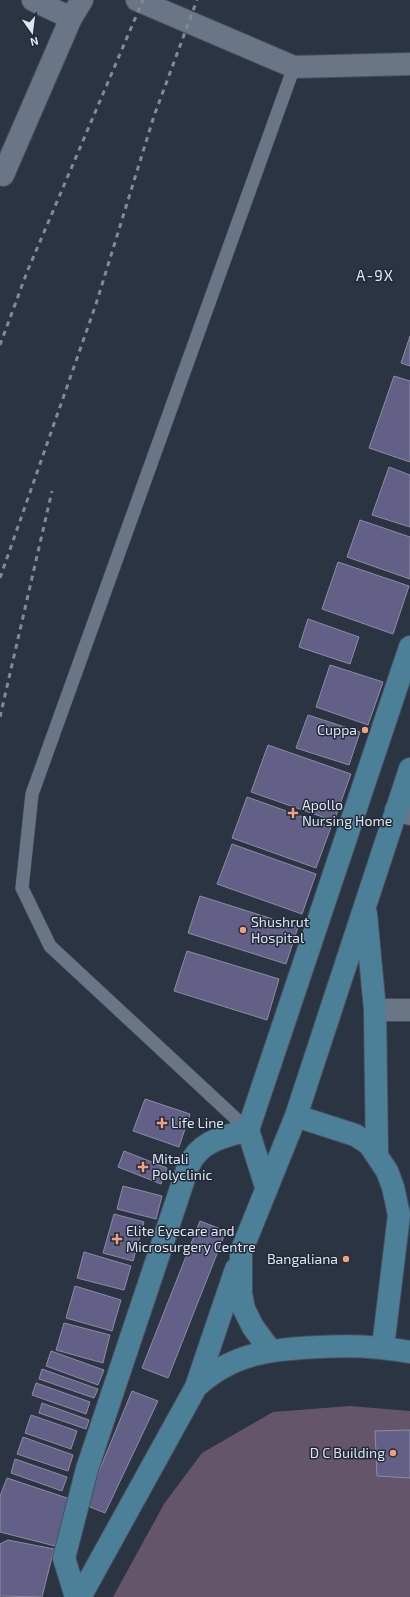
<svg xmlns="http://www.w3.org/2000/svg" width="410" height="1597" viewBox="0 0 410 1597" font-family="'Exo 2',sans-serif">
	<rect width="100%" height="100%" fill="#2b3442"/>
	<path fill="#65556a" d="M 350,1406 L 410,1411 L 410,1597 L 113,1597 L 164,1504 L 202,1453 L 273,1412 Z"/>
	<path fill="#636087" stroke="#8d8ca0" d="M 410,336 L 410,366 L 401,363 Z
		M 394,376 L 410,381 L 410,462 L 369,448 Z
		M 389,467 L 410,475 L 410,527 L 372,515 Z
		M 360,520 L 410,537 L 410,579 L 347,557 Z
		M 338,562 L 409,586 L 393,634 L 322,609 Z
		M 308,619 L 359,637 L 350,664 L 299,647 Z
		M 330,665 L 383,682 L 368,725 L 316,707 Z
		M 308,715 L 360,732 L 349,765 L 296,748 Z
		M 268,745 L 351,774 L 334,821 L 251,792 Z
		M 247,797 L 331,827 L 316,868 L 232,838 Z
		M 232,844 L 316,874 L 302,914 L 217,884 Z
		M 200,896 L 298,927 L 286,964 L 188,933 Z
		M 187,951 L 279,979 L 267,1020 L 174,991 Z
		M 145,1099 L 190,1114 L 179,1147 L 133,1131 Z
		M 124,1151 L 167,1168 L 161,1184 L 118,1167 Z
		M 123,1186 L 162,1196 L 156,1219 L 117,1209 Z
		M 114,1214 L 144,1222 L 133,1261 L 103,1253 Z
		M 200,1221 L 226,1231 L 168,1378 L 142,1368 Z
		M 84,1252 L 131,1266 L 124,1290 L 77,1278 Z
		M 75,1286 L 121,1300 L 112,1331 L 66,1318 Z
		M 64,1323 L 110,1335 L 103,1363 L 56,1350 Z
		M 51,1351 L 104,1370 L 98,1385 L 46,1366 Z
		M 42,1369 L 98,1389 L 94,1398 L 39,1379 Z
		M 36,1383 L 90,1402 L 86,1414 L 32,1395 Z
		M 132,1391 L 158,1401 L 105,1513 L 85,1505 Z
		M 42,1403 L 89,1420 L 86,1429 L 39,1413 Z
		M 31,1415 L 77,1431 L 71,1449 L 25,1433 Z
		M 410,1430 L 410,1478 L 377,1476 L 375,1431 Z
		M 23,1437 L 73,1455 L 68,1471 L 17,1454 Z
		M 15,1459 L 67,1477 L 62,1491 L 11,1473 Z
		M 7,1478 L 70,1499 L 55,1546 L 0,1532 L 0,1496 Z
		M 8,1540 L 54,1549 L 42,1597 L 0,1596 L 0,1544 Z"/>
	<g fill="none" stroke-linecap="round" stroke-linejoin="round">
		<g stroke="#48505b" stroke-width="14">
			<path id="lane" d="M 248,1130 L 50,946 L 22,888 L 32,794 L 294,67"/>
		</g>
		<g stroke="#48505b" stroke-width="24">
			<path id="street" d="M 33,0 L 71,18
				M 137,0 L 294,67 L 410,64
				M 0,174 L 3,175 L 71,18 L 82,0
				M 396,810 L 410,814
				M 375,1010 L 410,1010"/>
		</g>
		<g stroke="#48505b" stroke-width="24">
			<path id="secondary" d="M 366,914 L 375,1010 L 377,1155
				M 296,1116 L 355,1135 L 369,1144 L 387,1171 L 393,1187 L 399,1215 L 383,1347
				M 248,1130 L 266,1187
				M 270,1350 L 253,1327 L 244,1309 L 241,1294 L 241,1252 L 296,1116 L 410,769
				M 196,1387 L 236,1269
				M 76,1597 L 64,1558 L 87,1469 L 188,1167 C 199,1141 223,1137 248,1130 L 410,647
				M 80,1597 L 196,1387 C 232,1353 272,1349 319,1347 C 352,1345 378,1346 410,1352"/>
		</g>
		<use href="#lane" stroke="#6a7585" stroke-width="13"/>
		<use href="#street" stroke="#6a7585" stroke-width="22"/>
		<use href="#secondary" stroke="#4c8099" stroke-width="22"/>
		<path stroke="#828a96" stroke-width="3" stroke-dasharray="5 5" stroke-linecap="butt" d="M 0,345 L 27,272 L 143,0
			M 0,578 L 96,304 L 154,116 L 197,0
			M 0,717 L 52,491"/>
	</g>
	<g fill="#f1a17d" stroke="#212a38" stroke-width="1.5">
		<circle cx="365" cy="730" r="4"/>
		<path d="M291 807h4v4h4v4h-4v4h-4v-4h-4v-4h4z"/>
		<circle cx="243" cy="930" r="4"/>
		<path d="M160 1117h4v4h4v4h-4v4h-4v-4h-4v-4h4z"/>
		<path d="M141 1161h4v4h4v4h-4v4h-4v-4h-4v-4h4z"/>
		<path d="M115 1233h4v4h4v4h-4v4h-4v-4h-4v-4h4z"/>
		<circle cx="346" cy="1259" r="4"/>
		<circle cx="393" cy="1453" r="4"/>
	</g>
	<g text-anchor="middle" stroke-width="3" stroke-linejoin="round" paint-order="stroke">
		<g font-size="14" fill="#dee5ee" stroke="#212a38" text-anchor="start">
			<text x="357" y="735" text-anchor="end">Cuppa</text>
			<text x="302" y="810">Apollo<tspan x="302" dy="16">Nursing Home</tspan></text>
			<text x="251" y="927">Shushrut<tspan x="251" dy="16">Hospital</tspan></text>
			<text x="171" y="1128">Life Line</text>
			<text x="152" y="1164">Mitali<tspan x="152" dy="16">Polyclinic</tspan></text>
			<text x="126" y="1236">Elite Eyecare and<tspan x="126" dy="16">Microsurgery Centre</tspan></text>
			<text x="338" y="1264" text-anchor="end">Bangaliana</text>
			<text x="385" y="1458" text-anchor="end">D C Building</text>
		</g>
		<g font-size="15" letter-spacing="1" fill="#dee5ee" stroke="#212a38">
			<text x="375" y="281">A-9X</text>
		</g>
	</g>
	<g transform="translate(32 32) rotate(166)" stroke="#212a38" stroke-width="3" paint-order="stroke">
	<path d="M0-3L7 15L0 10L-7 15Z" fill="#dee5ee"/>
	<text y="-6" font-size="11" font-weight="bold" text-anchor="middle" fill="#dee5ee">N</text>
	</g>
</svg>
